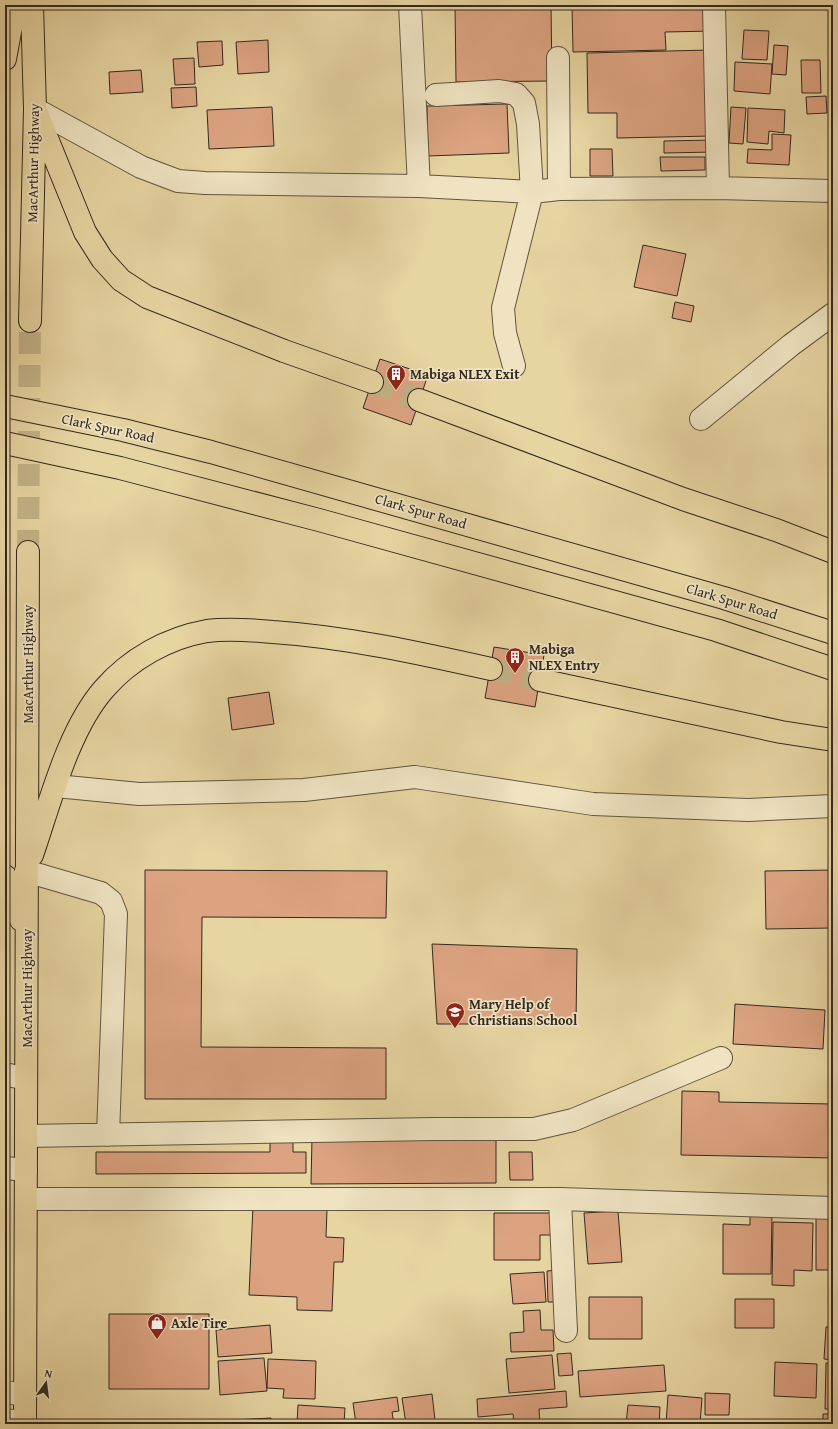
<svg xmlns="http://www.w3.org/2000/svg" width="838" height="1429" viewBox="0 0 838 1429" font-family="'Gentium Book Plus',serif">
	<rect width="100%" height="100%" fill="#e6d4a1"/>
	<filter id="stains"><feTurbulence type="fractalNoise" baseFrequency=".005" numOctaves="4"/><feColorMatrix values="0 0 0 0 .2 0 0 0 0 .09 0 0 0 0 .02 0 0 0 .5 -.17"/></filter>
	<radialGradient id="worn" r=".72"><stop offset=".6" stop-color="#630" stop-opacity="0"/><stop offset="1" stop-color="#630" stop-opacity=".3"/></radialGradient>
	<path fill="#dca381" stroke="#332920" d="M 455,5 L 551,5 L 552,81 L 456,82 Z
		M 572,5 L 712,5 L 713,31 L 665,32 L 666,50 L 573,52 Z
		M 744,30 L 769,31 L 767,60 L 742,59 Z
		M 268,40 L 269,72 L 238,74 L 236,42 Z
		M 222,41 L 223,65 L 199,67 L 197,42 Z
		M 774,45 L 788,46 L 786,75 L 772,74 Z
		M 710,50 L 712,136 L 617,138 L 617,113 L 588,113 L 587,53 Z
		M 194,58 L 195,84 L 175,85 L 173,59 Z
		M 801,60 L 820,60 L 821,93 L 802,93 Z
		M 735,62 L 772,64 L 770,94 L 734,91 Z
		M 141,70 L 143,92 L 110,94 L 109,72 Z
		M 196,87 L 197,106 L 172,108 L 171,88 Z
		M 826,96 L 827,113 L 807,114 L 806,97 Z
		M 507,104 L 509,153 L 428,156 L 427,106 Z
		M 272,107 L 274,146 L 209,149 L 207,110 Z
		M 731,107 L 746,108 L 743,144 L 729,143 Z
		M 748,108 L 785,110 L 784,133 L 769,131 L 768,144 L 747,142 Z
		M 772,134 L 791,135 L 789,165 L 747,163 L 748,149 L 772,150 Z
		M 715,140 L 715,152 L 664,153 L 664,141 Z
		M 590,149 L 612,149 L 613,176 L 590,176 Z
		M 660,157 L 705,157 L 705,170 L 661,171 Z
		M 643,245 L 686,254 L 677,296 L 634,287 Z
		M 675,302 L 694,306 L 691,322 L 672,318 Z
		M 380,359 L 428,375 L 411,425 L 363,408 Z
		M 494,647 L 544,655 L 535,707 L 485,698 Z
		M 269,692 L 274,724 L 232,730 L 228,698 Z
		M 145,870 L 387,871 L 386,918 L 202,917 L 201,1047 L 386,1048 L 386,1099 L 145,1099 Z
		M 833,870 L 833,928 L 766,929 L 765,871 Z
		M 432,944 L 577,949 L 576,1024 L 437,1024 Z
		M 735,1004 L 825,1010 L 823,1049 L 733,1044 Z
		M 682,1091 L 719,1092 L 719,1102 L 833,1104 L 833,1158 L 681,1155 Z
		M 270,1133 L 293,1133 L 293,1152 L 306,1152 L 306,1173 L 96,1174 L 96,1152 L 270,1152 Z
		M 312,1138 L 496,1138 L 496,1183 L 311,1184 Z
		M 509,1152 L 532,1152 L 533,1180 L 510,1180 Z
		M 253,1206 L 327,1209 L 326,1237 L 344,1238 L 343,1262 L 334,1262 L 332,1311 L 297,1310 L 297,1297 L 249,1295 Z
		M 618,1211 L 622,1262 L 588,1264 L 584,1213 Z
		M 494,1213 L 557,1213 L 557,1235 L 540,1235 L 540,1260 L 494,1260 Z
		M 750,1213 L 772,1213 L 771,1274 L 723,1274 L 723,1224 L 750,1225 Z
		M 816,1214 L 833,1214 L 833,1270 L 816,1270 Z
		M 773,1222 L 813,1223 L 812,1271 L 794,1270 L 794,1286 L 772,1285 Z
		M 558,1270 L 560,1302 L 548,1302 L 547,1271 Z
		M 544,1272 L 546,1302 L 513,1304 L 510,1274 Z
		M 589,1297 L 642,1297 L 642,1339 L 589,1339 Z
		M 735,1299 L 774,1299 L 774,1328 L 735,1328 Z
		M 540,1310 L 541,1330 L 553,1330 L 554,1351 L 511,1352 L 510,1333 L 524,1332 L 523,1311 Z
		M 109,1314 L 209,1314 L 209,1389 L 109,1389 Z
		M 270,1325 L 272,1353 L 218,1357 L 216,1330 Z
		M 826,1327 L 833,1327 L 833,1360 L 824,1359 Z
		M 571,1353 L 573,1375 L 559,1376 L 557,1354 Z
		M 552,1355 L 555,1389 L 509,1393 L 506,1359 Z
		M 264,1358 L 267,1391 L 220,1395 L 218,1361 Z
		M 268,1359 L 316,1361 L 315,1399 L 283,1398 L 284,1389 L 267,1388 Z
		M 775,1362 L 817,1364 L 816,1398 L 774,1396 Z
		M 826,1363 L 833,1364 L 833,1409 L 825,1409 Z
		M 664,1365 L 666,1391 L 580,1397 L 578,1371 Z
		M 566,1391 L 567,1407 L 539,1409 L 540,1424 L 514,1424 L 513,1414 L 478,1417 L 477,1399 Z
		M 705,1393 L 730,1394 L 729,1415 L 705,1415 Z
		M 432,1394 L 435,1420 L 406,1424 L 402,1398 Z
		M 668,1395 L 702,1398 L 700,1424 L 666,1424 Z
		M 397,1397 L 399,1411 L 392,1412 L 394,1424 L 356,1424 L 353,1403 Z
		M 298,1405 L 345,1408 L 344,1424 L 297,1424 Z
		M 628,1405 L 660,1407 L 659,1424 L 626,1424 Z
		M 823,1414 L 833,1414 L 833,1424 L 823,1424 Z
		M 271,1418 L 271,1424 L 233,1424 L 233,1420 Z
		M 115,1421 L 175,1422 L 175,1424 L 115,1424 Z"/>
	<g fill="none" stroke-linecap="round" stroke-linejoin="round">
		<path stroke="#c2b287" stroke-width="22" stroke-dasharray="22 11" stroke-linecap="butt" d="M 372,382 L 419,400
			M 28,552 L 30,321
			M 491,669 L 540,680"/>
		<g stroke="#605440" stroke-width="24">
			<path id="minor" d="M 410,5 L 419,186
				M 714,5 L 718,188
				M 558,58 L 559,189
				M 436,95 L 499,91 L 516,94 L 524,103 L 528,124 L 532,192 L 503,308 L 505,333 L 514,366
				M 35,109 L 141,167 L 178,181 L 205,183 L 419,186 L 532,192 L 559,189 L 718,188 L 833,191
				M 701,419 L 791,345 L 833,314
				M 56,786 L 139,794 L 304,790 L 415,777 L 593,804 L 748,810 L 833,806
				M 26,871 L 101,893 L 111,901 L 116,914 L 108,1135
				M 5,1074 L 26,1079
				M 26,1136 L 433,1129 L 534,1129 L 573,1120 L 721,1058
				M 5,1168 L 26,1170
				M 26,1199 L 560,1199 L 833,1208
				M 560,1199 L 566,1331
				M 5,1392 L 25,1395
				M 5,1420 L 25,1423"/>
		</g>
		<g stroke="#332920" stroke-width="24">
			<path id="highway" d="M 5,59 L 15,5
				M 35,109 L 85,232 L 102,259 L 121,280 L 147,297 L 284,351 L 372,382
				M 30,321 L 35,109 L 32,5
				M 419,400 L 683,499 L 776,530 L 833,552
				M 5,406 L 123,430 L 211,452 L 724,598 L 833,633
				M 5,443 L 120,468 L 319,520 L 716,630 L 833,669
				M 540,680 L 781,732 L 833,740
				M 32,855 C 50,803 68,730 104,689 C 130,659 167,638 207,631 C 229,628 252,630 273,632 C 347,637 419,653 491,669
				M 5,876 L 21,920
				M 25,1424 L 28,552"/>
		</g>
		<use href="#minor" stroke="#efe3c2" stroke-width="22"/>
		<use href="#highway" stroke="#e6d4a1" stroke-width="22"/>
	</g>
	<defs>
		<g id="building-pin" transform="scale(1)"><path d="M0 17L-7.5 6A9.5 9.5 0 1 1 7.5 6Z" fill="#8f2418" stroke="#efe3c2"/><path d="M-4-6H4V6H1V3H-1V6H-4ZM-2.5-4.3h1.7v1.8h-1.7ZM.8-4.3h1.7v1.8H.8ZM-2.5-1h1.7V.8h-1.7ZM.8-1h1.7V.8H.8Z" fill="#fff"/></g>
		<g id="school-pin" transform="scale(1)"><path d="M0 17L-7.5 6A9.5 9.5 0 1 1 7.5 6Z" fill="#8f2418" stroke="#efe3c2"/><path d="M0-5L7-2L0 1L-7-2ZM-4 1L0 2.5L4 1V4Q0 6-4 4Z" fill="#fff"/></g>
		<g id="shop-pin" transform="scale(1)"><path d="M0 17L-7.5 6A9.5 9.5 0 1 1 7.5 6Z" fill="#8f2418" stroke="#efe3c2"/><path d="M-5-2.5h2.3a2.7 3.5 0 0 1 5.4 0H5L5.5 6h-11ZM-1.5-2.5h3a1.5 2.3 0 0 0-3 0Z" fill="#fff"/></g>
	</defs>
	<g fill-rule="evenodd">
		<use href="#building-pin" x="396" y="374"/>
		<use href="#building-pin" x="515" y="657"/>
		<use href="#school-pin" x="455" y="1012"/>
		<use href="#shop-pin" x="157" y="1323"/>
	</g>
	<g text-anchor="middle" stroke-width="3.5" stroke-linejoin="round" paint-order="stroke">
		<g font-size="14" fill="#332920" stroke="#efe3c2">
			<text transform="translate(33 163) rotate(-89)" y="5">MacArthur Highway</text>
			<text transform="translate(108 428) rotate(12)" y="5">Clark Spur Road</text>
			<text transform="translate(421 511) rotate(16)" y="5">Clark Spur Road</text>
			<text transform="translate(732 601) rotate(17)" y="5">Clark Spur Road</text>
			<text transform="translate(28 664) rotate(-90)" y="5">MacArthur Highway</text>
			<text transform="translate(27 988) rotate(-90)" y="5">MacArthur Highway</text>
		</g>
		<g font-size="14" font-weight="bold" fill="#332920" stroke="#efe3c2" text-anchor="start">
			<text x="410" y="379">Mabiga NLEX Exit</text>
			<text x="529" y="654">Mabiga<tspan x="529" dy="16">NLEX Entry</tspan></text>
			<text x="469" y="1009">Mary Help of<tspan x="469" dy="16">Christians School</tspan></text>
			<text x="171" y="1328">Axle Tire</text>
		</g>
	</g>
	<rect width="838" height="1429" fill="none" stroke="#e6d4a1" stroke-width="20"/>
	<rect x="6" y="6" width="826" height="1417" fill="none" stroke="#332920" stroke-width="2"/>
	<rect x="10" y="10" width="818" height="1409" fill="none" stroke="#332920"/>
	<g transform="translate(46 1383) rotate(14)" stroke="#efe3c2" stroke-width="3" paint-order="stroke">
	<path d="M0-3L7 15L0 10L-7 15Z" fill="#332920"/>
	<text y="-6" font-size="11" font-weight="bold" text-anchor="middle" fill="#332920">N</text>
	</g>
	<rect width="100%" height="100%" filter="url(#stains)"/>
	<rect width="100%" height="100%" fill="url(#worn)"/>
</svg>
